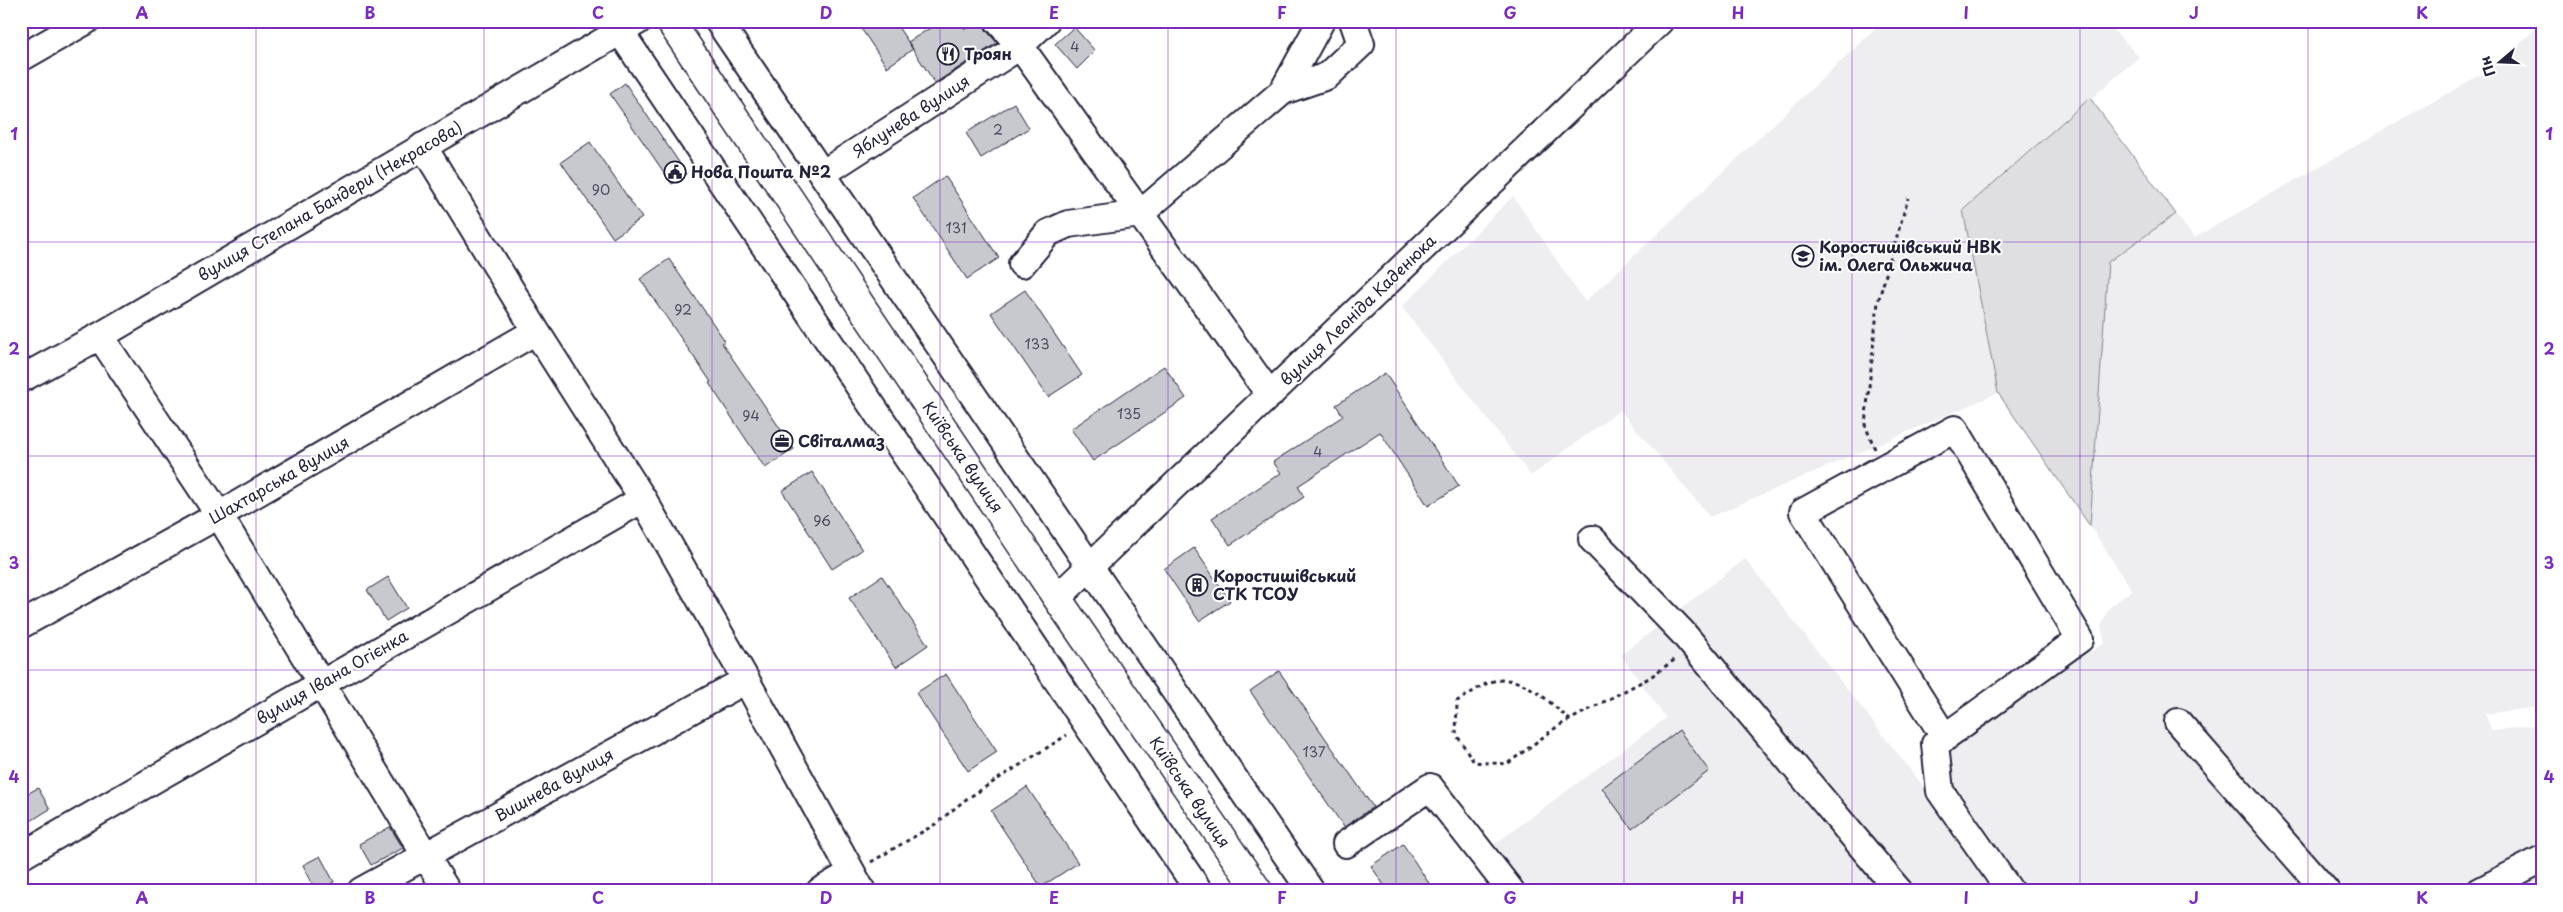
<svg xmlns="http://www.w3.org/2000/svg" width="2563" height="912" viewBox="0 0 2563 912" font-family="'Playpen Sans',sans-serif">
	<rect width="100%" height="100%" fill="#fff"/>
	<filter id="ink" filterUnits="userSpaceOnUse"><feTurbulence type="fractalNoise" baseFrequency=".02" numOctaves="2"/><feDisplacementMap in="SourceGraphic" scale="10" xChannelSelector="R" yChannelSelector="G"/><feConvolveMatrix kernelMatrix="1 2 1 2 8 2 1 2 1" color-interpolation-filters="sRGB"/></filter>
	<g filter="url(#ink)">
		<path fill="#eeeef1" d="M 1872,21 L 2105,21 L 2139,57 L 1963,210 L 1998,393 L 1710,517 L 1620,410 L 1531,476 L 1402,307 L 1513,196 L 1585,302 L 1877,27 Z
			M 2542,22 L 2542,706 L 2485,714 L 2492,731 L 2542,724 L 2542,891 L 2016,891 L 1949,803 L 1945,750 L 1972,720 L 2105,643 L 2101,626 L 2109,608 L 2132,590 L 2090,526 L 2108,262 L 2176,214 L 2194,238 L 2492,68 L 2506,58 Z
			M 1745,559 L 1930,795 L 1995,891 L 1509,891 L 1485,851 L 1666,718 L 1621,655 Z"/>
		<path fill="#dfdfe2" stroke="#80808e" d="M 2090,98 L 2176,214 L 2108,262 L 2090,526 L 1998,393 L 1963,210 Z"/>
		<path fill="#c8c8cf" stroke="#22223b" d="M 856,21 L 894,21 L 913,49 L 887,67 Z
			M 941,21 L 960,21 L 965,29 L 977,21 L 983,21 L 986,30 L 997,43 L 935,83 L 908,42 Z
			M 1074,27 L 1095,51 L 1077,69 L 1055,44 Z
			M 625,83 L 687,174 L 672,184 L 610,94 Z
			M 1014,103 L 1029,128 L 981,158 L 966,133 Z
			M 590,142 L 642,218 L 613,238 L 561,162 Z
			M 945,176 L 999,258 L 967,279 L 913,198 Z
			M 669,259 L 725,341 L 722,343 L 794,449 L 765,468 L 709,383 L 711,382 L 640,279 Z
			M 1025,290 L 1082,375 L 1048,397 L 991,313 Z
			M 1164,366 L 1186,398 L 1093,461 L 1071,429 Z
			M 1385,373 L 1459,486 L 1428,506 L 1380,432 L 1298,486 L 1304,497 L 1230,545 L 1212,518 L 1281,473 L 1273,462 L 1343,416 L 1336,405 Z
			M 812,472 L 862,550 L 832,569 L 782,491 Z
			M 1194,548 L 1230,601 L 1199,621 L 1164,569 Z
			M 882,576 L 928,645 L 896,667 L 849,598 Z
			M 388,577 L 407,608 L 386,621 L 367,590 Z
			M 1279,671 L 1373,807 L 1344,827 L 1250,691 Z
			M 946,674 L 997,752 L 968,771 L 916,693 Z
			M 1679,730 L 1709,771 L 1632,829 L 1602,788 Z
			M 1027,787 L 1078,863 L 1041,887 L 991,811 Z
			M 38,788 L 50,809 L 21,827 L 21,797 Z
			M 390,827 L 403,848 L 371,865 L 359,844 Z
			M 1403,844 L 1434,891 L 1388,891 L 1371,866 Z
			M 320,856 L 334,882 L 316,891 L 303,865 Z"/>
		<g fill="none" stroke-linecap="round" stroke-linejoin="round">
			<g stroke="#22223b" stroke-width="30">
				<path id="minor" d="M 613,21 L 1199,891
					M 718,21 L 1311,891
					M 998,21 L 1020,46 L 1270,395
					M 21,58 L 86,21
					M 1283,91 L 1327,76 L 1361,44 L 1353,21
					M 423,146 L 536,331 L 643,499 L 746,680 L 862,891
					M 822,174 L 1020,46 L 1046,21
					M 1022,264 L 1048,233 L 1068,224 L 1140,214 L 1283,91 L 1321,21
					M 100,336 L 219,515 L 447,891
					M 21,379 L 100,336 L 638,21
					M 1592,539 L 1682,632 L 1899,891
					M 1057,598 L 1660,21
					M 21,625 L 219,515 L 536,331
					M 2178,722 L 2326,891
					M 1945,738 L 1803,512 L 1955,429 L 2080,639 C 2031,674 1983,710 1935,744 L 1940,791 L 2010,891
					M 1346,844 L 1430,787 L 1511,891
					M 21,856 L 643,499
					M 361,891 L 746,680
					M 820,891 L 851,873
					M 2480,891 L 2542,859"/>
			</g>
			<g stroke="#22223b" stroke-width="31">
				<path id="major" d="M 670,21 L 1057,598 L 1258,891"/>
			</g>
			<path stroke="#22223b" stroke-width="3" stroke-dasharray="4 4" stroke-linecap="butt" d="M 1875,449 L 1865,425 L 1878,302 L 1908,198
				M 1570,720 C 1548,701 1520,670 1488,683 C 1477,688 1467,696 1457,701 L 1456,734 L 1474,762 L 1507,764 L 1558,726 L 1649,678 L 1677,658
				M 871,862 L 934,825 L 965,800 L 1067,735"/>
			<use href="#minor" stroke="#fff" stroke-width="26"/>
			<use href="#major" stroke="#fff" stroke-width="28"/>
		</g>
	</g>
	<path fill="none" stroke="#7b2cbf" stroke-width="1" stroke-opacity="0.55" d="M 256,21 L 256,891M 484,21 L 484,891M 712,21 L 712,891M 940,21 L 940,891M 1168,21 L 1168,891M 1396,21 L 1396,891M 1624,21 L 1624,891M 1852,21 L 1852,891M 2080,21 L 2080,891M 2308,21 L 2308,891M 21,242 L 2542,242M 21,456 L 2542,456M 21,670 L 2542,670"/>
	<defs>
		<g id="restaurant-ring" transform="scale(1.125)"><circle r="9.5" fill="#fff" stroke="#22223b" stroke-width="1.5"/><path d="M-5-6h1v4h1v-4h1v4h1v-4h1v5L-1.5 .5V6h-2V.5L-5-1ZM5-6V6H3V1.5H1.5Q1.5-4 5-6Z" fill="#22223b"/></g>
		<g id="civic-ring" transform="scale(1.125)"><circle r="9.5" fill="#fff" stroke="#22223b" stroke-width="1.5"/><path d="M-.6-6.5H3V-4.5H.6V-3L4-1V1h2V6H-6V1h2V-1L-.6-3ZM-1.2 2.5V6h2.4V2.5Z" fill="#22223b"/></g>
		<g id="school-ring" transform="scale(1.125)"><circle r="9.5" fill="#fff" stroke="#22223b" stroke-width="1.5"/><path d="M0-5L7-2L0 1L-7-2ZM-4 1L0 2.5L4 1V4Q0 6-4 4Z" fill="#22223b"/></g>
		<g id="office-ring" transform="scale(1.125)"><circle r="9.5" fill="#fff" stroke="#22223b" stroke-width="1.5"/><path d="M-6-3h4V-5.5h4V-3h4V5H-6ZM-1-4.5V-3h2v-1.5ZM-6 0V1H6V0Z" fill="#22223b"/></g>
		<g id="building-ring" transform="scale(1.125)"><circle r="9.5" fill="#fff" stroke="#22223b" stroke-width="1.5"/><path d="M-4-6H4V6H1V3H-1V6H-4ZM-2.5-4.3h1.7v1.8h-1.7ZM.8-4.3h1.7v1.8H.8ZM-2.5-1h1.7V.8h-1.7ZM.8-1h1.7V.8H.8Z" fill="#22223b"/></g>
	</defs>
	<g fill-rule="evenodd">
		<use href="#restaurant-ring" x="948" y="54"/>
		<use href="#civic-ring" x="675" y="172"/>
		<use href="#school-ring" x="1803" y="256"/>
		<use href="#office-ring" x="782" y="441"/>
		<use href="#building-ring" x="1197" y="585"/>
	</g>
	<g text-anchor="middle" stroke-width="4" stroke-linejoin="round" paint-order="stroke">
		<g font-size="14" fill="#4c4c60">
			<text x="1075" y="52">4</text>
			<text x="998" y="135">2</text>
			<text x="601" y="195">90</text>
			<text x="956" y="233">131</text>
			<text x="683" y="315">92</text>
			<text x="1037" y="349">133</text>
			<text x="1129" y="419">135</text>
			<text x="751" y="421">94</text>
			<text x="1318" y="457">4</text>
			<text x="822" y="526">96</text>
			<text x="1314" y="757">137</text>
		</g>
		<g font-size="16" font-weight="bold" fill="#22223b" stroke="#fff" text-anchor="start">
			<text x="964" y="60">Троян</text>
			<text x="691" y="178">Нова Пошта №2</text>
			<text x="1819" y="253">Коростишівський НВК<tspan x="1819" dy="18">ім. Олега Ольжича</tspan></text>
			<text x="798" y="447">Світалмаз</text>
			<text x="1213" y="582">Коростишівський<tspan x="1213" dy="18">СТК ТСОУ</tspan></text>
		</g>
		<g font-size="16" fill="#22223b" stroke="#fff">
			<text transform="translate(911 116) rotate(-33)" y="6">Яблунева вулиця</text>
			<text transform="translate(330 201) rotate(-30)" y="6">вулиця Степана Бандери (Некрасова)</text>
			<text transform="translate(1358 310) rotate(-44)" y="6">вулиця Леоніда Каденюка</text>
			<text transform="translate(963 457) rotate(56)" y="6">Київська вулиця</text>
			<text transform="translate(279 480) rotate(-30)" y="6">Шахтарська вулиця</text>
			<text transform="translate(332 677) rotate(-30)" y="6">вулиця Івана Огієнка</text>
			<text transform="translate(554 785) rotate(-29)" y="6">Вишнева вулиця</text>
			<text transform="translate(1190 792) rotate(56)" y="6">Київська вулиця</text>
		</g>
	</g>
	<rect width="2563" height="912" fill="none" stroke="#fff" stroke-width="55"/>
	<g transform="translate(2500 62) rotate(251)" stroke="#ffffff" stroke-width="4" paint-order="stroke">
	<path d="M0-4L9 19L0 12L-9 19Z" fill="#22223b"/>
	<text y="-8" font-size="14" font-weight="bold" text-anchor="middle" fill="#22223b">Пн</text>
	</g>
	<rect x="28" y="28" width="2508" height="856" fill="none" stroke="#7b2cbf" stroke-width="2"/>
	<g font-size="16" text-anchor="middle" font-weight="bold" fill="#7b2cbf">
		<text x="142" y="19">A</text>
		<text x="370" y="19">B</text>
		<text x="598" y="19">C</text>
		<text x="826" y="19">D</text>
		<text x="1054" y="19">E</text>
		<text x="1282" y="19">F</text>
		<text x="1510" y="19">G</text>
		<text x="1738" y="19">H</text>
		<text x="1966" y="19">I</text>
		<text x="2194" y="19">J</text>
		<text x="2422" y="19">K</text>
		<text x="14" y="140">1</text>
		<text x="2549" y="140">1</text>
		<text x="14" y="355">2</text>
		<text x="2549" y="355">2</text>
		<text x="14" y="569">3</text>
		<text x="2549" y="569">3</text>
		<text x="14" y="783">4</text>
		<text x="2549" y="783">4</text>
		<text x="142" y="904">A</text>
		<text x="370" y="904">B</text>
		<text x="598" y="904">C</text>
		<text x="826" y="904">D</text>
		<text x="1054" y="904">E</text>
		<text x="1282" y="904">F</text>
		<text x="1510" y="904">G</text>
		<text x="1738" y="904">H</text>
		<text x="1966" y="904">I</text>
		<text x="2194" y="904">J</text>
		<text x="2422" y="904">K</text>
	</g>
</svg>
